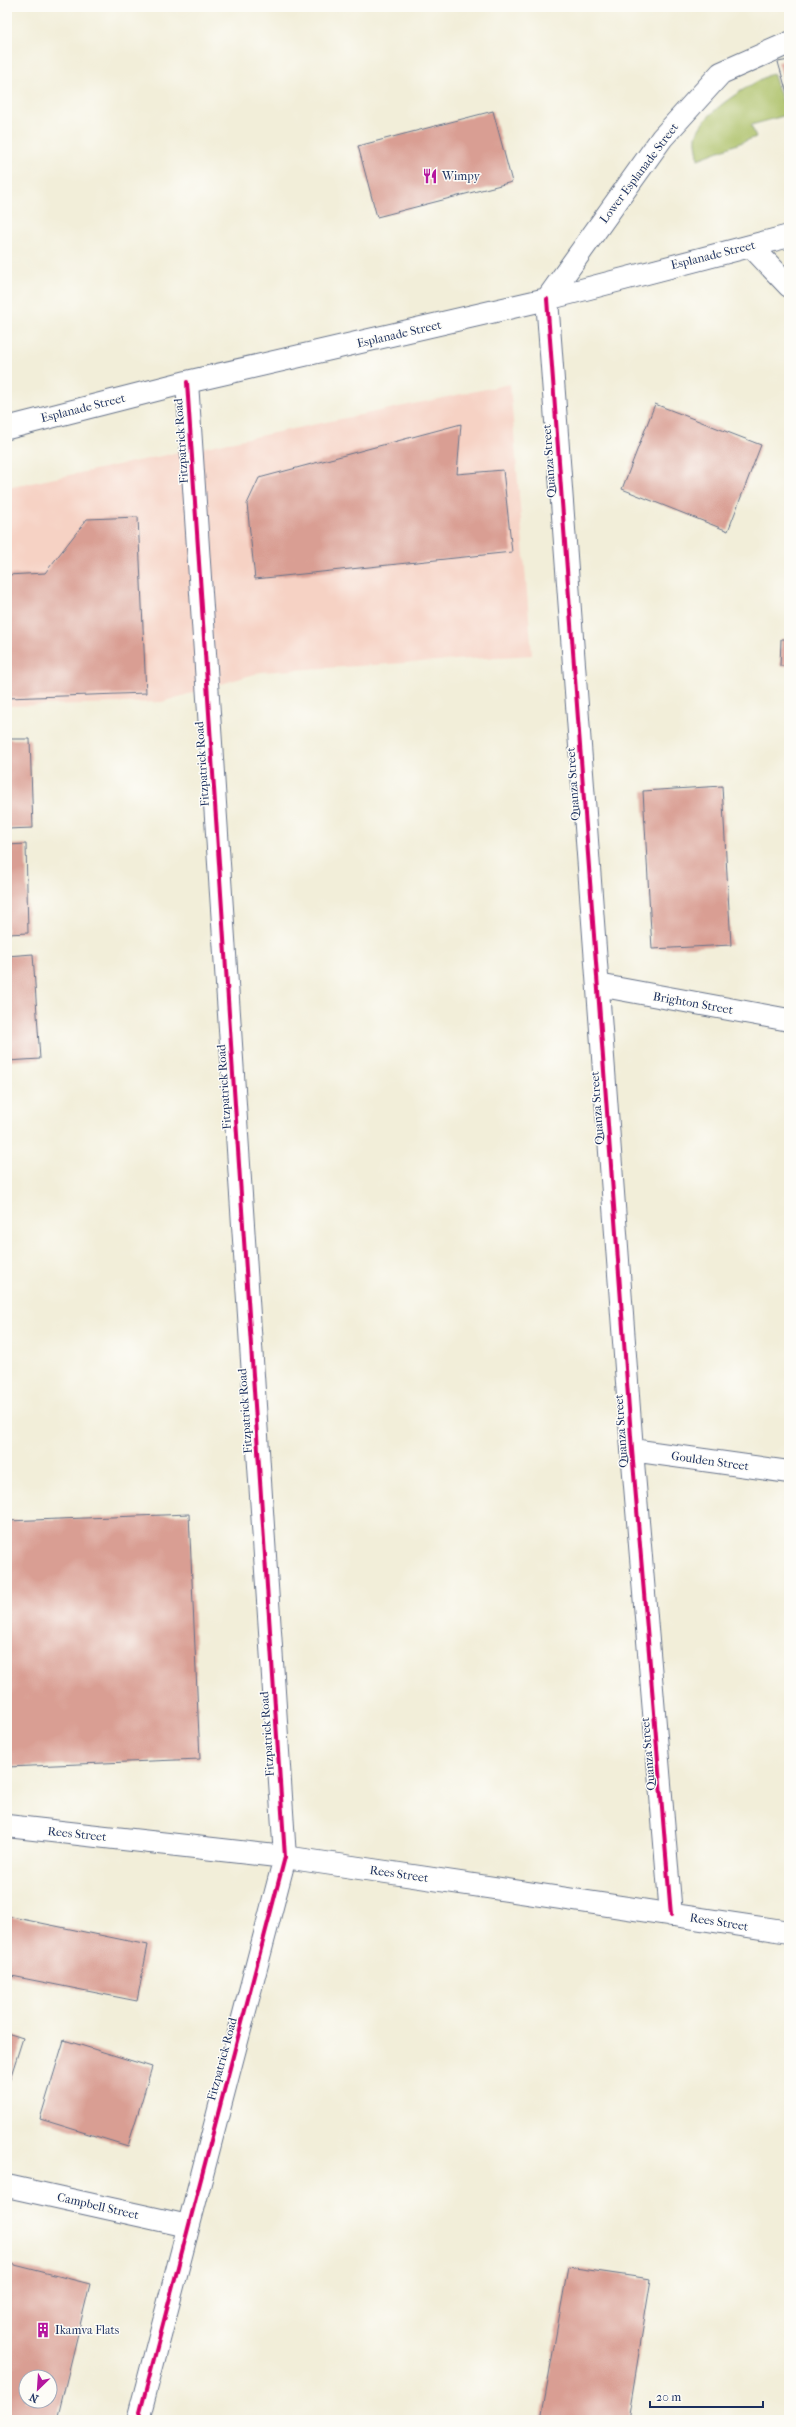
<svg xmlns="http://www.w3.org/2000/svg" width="796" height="2427" viewBox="0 0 796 2427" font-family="'IM FELL French Canon',serif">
	<rect width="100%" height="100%" fill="#fdfcf7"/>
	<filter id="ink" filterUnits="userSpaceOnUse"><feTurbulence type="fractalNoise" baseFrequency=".025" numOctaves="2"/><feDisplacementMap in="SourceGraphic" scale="8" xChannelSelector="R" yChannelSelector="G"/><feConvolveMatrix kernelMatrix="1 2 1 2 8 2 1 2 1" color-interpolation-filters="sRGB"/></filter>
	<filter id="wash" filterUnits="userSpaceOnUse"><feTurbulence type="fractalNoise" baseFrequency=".012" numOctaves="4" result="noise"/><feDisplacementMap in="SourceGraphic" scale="16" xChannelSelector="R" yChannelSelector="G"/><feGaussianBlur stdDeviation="0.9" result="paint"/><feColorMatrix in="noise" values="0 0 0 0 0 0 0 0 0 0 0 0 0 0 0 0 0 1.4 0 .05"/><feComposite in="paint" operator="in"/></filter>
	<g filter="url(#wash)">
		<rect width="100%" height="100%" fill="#f2eed9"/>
		<path fill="#f6d2c4" d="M 510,384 L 532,655 L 261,672 L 162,702 L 7,706 L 7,488 Z"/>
		<path fill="#a9be62" stroke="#627660" d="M 773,73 L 787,115 L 751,125 L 756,137 L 698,159 C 698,152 695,143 696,137 C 701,112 751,84 773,73 Z"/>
		<g id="blocks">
			<path fill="#d99e93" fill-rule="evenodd" d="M 789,60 L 789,100 L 778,62 Z
				M 493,111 L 512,182 L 377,217 L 358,146 Z
				M 655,404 L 761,445 L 728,531 L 622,489 Z
				M 461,424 L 457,474 L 503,470 L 512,552 L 255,579 L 247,504 L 259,478 Z
				M 138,517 L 146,693 L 7,698 L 7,575 L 45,573 L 87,519 Z
				M 781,639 L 789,639 L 789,666 L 780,666 Z
				M 7,739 L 30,739 L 33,828 L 7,829 Z
				M 722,786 L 731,945 L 652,949 L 643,791 Z
				M 26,844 L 28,933 L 7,934 L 7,845 Z
				M 788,951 L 789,951 L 789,968 L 786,967 Z
				M 33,954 L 40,1059 L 7,1061 L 7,956 Z
				M 189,1514 L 200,1759 L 7,1767 L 7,1521 Z
				M 7,1916 L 148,1945 L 137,2001 L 7,1975 Z
				M 7,2033 L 23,2038 L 7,2088 Z
				M 64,2040 L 152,2067 L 128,2146 L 40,2119 Z
				M 7,2263 L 90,2284 L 57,2420 L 7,2420 ZM 26,2377 L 50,2377 L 50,2401 L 26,2401 Z
				M 568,2267 L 651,2279 L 628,2420 L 541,2420 Z"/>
		</g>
	</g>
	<g filter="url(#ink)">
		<use href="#blocks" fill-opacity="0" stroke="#667289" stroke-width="1"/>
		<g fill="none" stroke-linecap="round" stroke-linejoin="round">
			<g stroke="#667289" stroke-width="24">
				<path id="minor" d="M 751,246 L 789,286
					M 7,428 L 187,382 L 547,299 L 789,236
					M 598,985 L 789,1020
					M 632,1450 L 789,1472
					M 7,1826 L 285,1857 L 789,1932
					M 671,1915 L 632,1450 L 547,299 L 662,138 L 721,73 L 789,43
					M 7,2186 L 188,2226
					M 138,2420 L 285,1857 L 187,382"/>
			</g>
			<use href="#minor" stroke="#fff" stroke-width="22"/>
			<g stroke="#fdfcf7" stroke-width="6">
				<path id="cycleway" d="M 547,299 L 632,1450 L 671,1915
					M 138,2420 L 285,1857 L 187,382"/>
			</g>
			<use href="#cycleway" stroke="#d6006c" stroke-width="4"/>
		</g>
	</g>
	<defs>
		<g id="restaurant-bare" transform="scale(1.2)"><path d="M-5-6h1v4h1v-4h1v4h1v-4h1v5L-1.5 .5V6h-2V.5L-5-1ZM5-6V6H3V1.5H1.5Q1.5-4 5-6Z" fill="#b5179e" stroke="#fdfcf7" stroke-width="2.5" paint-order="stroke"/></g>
		<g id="building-bare" transform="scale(1.2)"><path d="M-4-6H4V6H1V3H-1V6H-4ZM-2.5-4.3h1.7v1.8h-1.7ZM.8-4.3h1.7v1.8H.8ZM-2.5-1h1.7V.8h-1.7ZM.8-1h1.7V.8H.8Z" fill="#b5179e" stroke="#fdfcf7" stroke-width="2.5" paint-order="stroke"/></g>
	</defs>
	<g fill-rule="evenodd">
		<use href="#restaurant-bare" x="430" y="176"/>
		<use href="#building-bare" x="43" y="2330"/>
	</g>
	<g text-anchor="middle" stroke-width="3" stroke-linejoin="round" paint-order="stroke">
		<g font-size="12" fill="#1b2f5e" stroke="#fdfcf7">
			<text transform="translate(639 173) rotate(-53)" y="4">Lower Esplanade Street</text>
			<text transform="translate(713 255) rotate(-14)" y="4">Esplanade Street</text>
			<text transform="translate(399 334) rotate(-13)" y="4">Esplanade Street</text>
			<text transform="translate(83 408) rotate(-14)" y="4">Esplanade Street</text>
			<text transform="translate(181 441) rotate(-94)" y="4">Fitzpatrick Road</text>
			<text transform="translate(549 461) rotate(-94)" y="4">Quanza Street</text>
			<text transform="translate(202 764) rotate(-94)" y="4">Fitzpatrick Road</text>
			<text transform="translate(573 784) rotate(-94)" y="4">Quanza Street</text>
			<text transform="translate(693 1003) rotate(10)" y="4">Brighton Street</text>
			<text transform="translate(224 1087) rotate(-94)" y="4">Fitzpatrick Road</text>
			<text transform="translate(597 1108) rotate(-94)" y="4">Quanza Street</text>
			<text transform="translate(245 1411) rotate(-94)" y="4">Fitzpatrick Road</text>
			<text transform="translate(621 1431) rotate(-94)" y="4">Quanza Street</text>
			<text transform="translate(710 1461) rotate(8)" y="4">Goulden Street</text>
			<text transform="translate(267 1734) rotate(-94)" y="4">Fitzpatrick Road</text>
			<text transform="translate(648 1754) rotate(-95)" y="4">Quanza Street</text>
			<text transform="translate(77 1834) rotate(6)" y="4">Rees Street</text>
			<text transform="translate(399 1874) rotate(8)" y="4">Rees Street</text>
			<text transform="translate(719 1922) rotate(9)" y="4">Rees Street</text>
			<text transform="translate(222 2059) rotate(-75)" y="4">Fitzpatrick Road</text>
			<text transform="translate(98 2206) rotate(13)" y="4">Campbell Street</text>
		</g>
		<g font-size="12" fill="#1b2f5e" stroke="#fdfcf7" text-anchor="start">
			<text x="442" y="180">Wimpy</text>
			<text x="55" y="2334">Ikamva Flats</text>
		</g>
	</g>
	<rect width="796" height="2427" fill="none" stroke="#fdfcf7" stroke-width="24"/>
	<g transform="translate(38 2389) rotate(205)"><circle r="19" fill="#fdfcf7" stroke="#a3aaba"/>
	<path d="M0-3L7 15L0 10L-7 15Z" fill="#b5179e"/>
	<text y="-6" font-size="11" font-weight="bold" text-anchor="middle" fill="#1b2f5e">N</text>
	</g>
	<path d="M650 2401v6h113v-6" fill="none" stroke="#1b2f5e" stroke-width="2"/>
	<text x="656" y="2401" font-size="12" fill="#1b2f5e" stroke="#fdfcf7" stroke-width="3" paint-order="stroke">20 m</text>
</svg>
